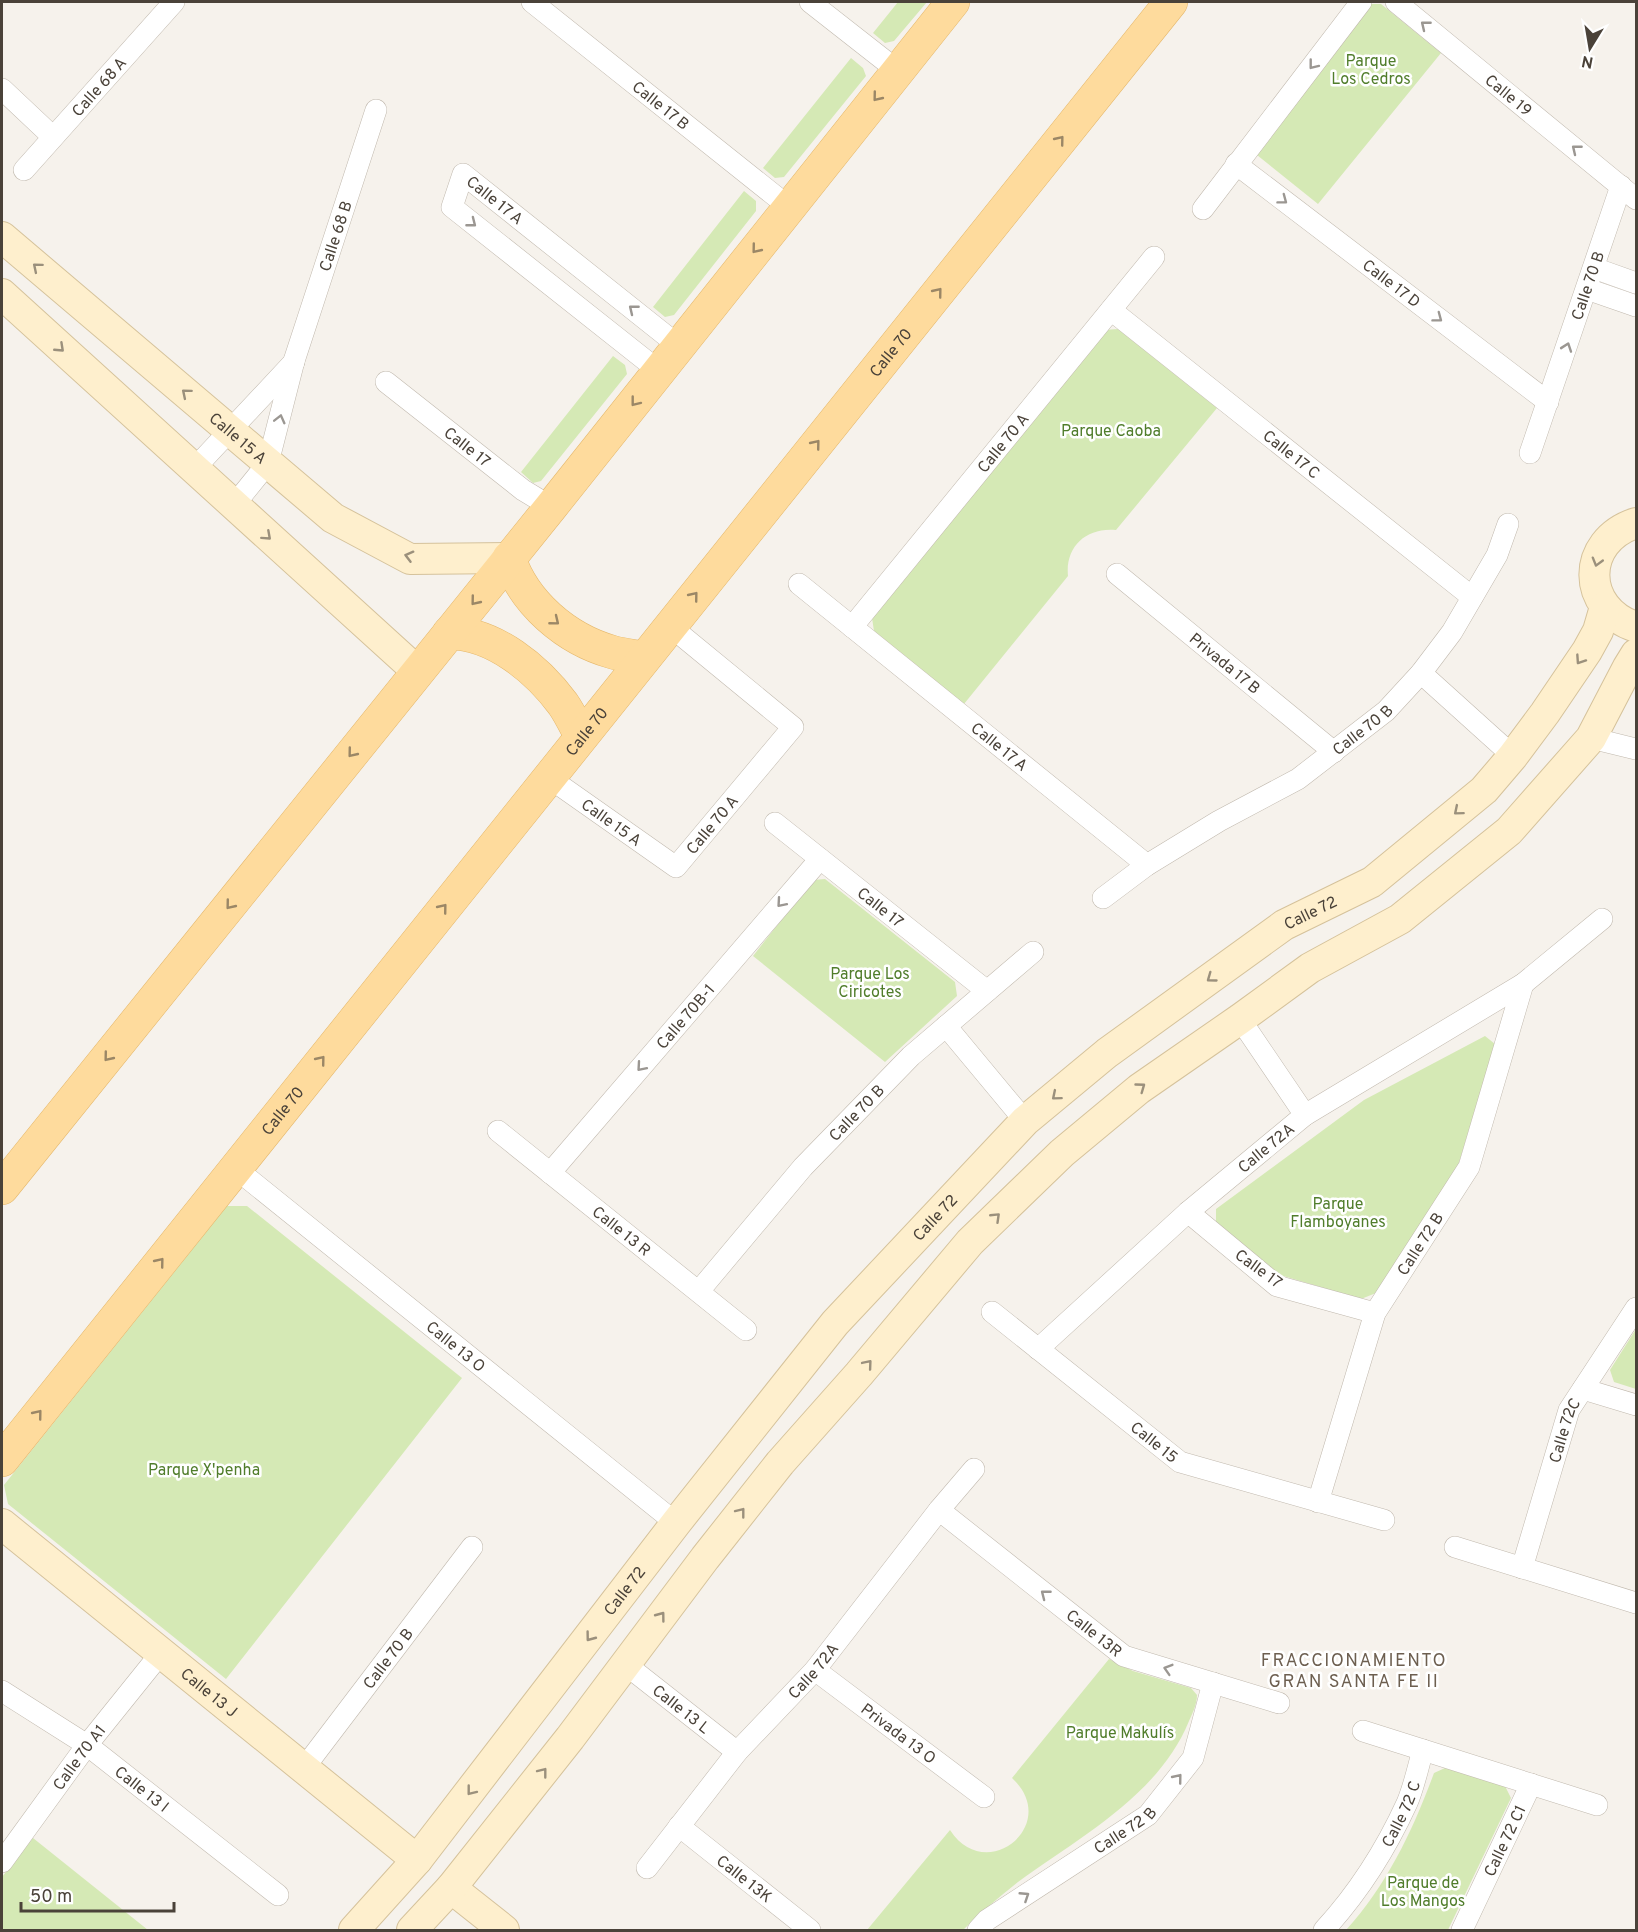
<svg xmlns="http://www.w3.org/2000/svg" width="1638" height="1932" viewBox="0 0 1638 1932" font-family="Overpass,sans-serif">
	<rect width="100%" height="100%" fill="#f6f2ec"/>
	<path fill="#d5e9b5" d="M 898,2 L 927,2 L 894,41 L 885,43 L 873,33 Z
		M 1366,4 L 1381,4 L 1441,53 L 1318,204 L 1257,155 L 1255,142 Z
		M 851,58 L 863,68 L 866,76 L 784,177 L 775,178 L 763,168 Z
		M 744,191 L 756,201 L 756,211 L 674,315 L 665,317 L 653,307 Z
		M 1118,329 L 1217,408 L 1116,530 C 1087,527 1065,546 1068,576 L 964,704 L 874,631 L 872,618 L 1104,330 Z
		M 613,356 L 625,365 L 627,374 L 541,481 L 533,483 L 521,472 Z
		M 825,879 L 955,982 L 957,996 L 885,1062 L 753,956 L 813,880 Z
		M 1485,1036 L 1495,1044 L 1458,1166 L 1376,1293 L 1361,1299 L 1280,1275 L 1216,1222 L 1216,1209 L 1364,1100 Z
		M 227,1206 L 247,1206 L 462,1378 L 226,1679 L 8,1504 L 4,1485 Z
		M 1636,1329 L 1636,1389 L 1614,1382 L 1610,1370 Z
		M 1109,1659 L 1133,1671 L 1191,1688 L 1197,1695 C 1197,1704 1193,1712 1189,1721 C 1159,1795 1080,1837 1018,1882 C 999,1897 980,1913 963,1930 L 867,1930 L 950,1830 C 986,1886 1062,1824 1012,1778 Z
		M 1445,1768 L 1505,1786 L 1511,1798 L 1448,1930 L 1346,1930 C 1387,1885 1413,1830 1434,1773 Z
		M 33,1838 L 148,1930 L 2,1930 L 2,1877 Z"/>
	<g fill="none" stroke-linecap="round" stroke-linejoin="round">
		<g stroke="#c1b9ae" stroke-width="22">
			<g id="street">
				<path id="s1" d="M 532,2 L 789,207"/>
				<path d="M 810,2 L 898,71"/>
				<path id="s2" d="M 1396,2 L 1636,199"/>
				<path d="M 2,89 L 53,137"/>
				<path id="s3" d="M 1236,164 L 1548,402"/>
				<path id="s4" d="M 24,170 L 174,2"/>
				<path d="M 1203,209 L 1361,2"/>
				<path d="M 1594,268 L 1636,283"/>
				<path d="M 1587,289 L 1636,306"/>
				<path id="s5" d="M 1111,310 L 1472,597"/>
				<path id="s6" d="M 659,371 L 452,207 L 463,174 L 679,346"/>
				<path id="s7" d="M 386,382 L 523,490 L 551,507"/>
				<path id="s8" d="M 1530,453 L 1621,186"/>
				<path d="M 194,469 L 294,362"/>
				<path id="s9" d="M 234,505 L 268,463 L 294,361 L 376,110"/>
				<path id="s10" d="M 1117,574 L 1334,752"/>
				<path id="s11" d="M 799,584 L 1147,865"/>
				<path id="s12" d="M 852,627 L 1154,257"/>
				<path d="M 1421,673 L 1513,756"/>
				<path d="M 1591,738 L 1636,749"/>
				<path id="s13" d="M 548,777 L 676,867 L 793,727 L 670,626"/>
				<path id="s14" d="M 775,823 L 987,991"/>
				<path id="s15" d="M 1103,898 L 1147,865 L 1219,821 L 1298,779 L 1386,711 L 1421,673 L 1452,632 L 1497,555 L 1508,524"/>
				<path d="M 1240,1019 L 1305,1115"/>
				<path d="M 946,1026 L 1025,1121"/>
				<path id="s16" d="M 498,1131 L 746,1330"/>
				<path id="s17" d="M 235,1168 L 676,1523"/>
				<path id="s18" d="M 550,1173 L 820,859"/>
				<path d="M 1188,1212 L 1277,1286 L 1375,1313"/>
				<path id="s19" d="M 699,1291 L 803,1167 L 911,1056 L 1033,952"/>
				<path id="s20" d="M 992,1312 L 1180,1462 L 1384,1520"/>
				<path id="s21" d="M 1038,1349 L 1188,1212 L 1305,1115 L 1523,984 L 1602,919"/>
				<path d="M 1583,1389 L 1636,1405"/>
				<path id="s22" d="M 1318,1502 L 1375,1313 L 1469,1167 L 1523,984"/>
				<path id="s23" d="M 939,1510 L 1124,1656 L 1279,1703"/>
				<path d="M 1455,1547 L 1636,1603"/>
				<path id="s24" d="M 1522,1568 L 1569,1410 L 1636,1308"/>
				<path id="s25" d="M 625,1664 L 737,1752"/>
				<path id="s26" d="M 815,1670 L 984,1797"/>
				<path id="s27" d="M 2,1691 L 87,1745 L 278,1895"/>
				<path d="M 1363,1731 L 1597,1805"/>
				<path id="s28" d="M 304,1768 L 472,1547"/>
				<path id="s29" d="M 679,1826 L 810,1930"/>
				<path id="s30" d="M 2,1862 L 87,1745 L 161,1653"/>
				<path id="s31" d="M 647,1868 L 737,1752 L 815,1670 L 939,1510 L 974,1469"/>
				<path id="s32" d="M 978,1930 L 987,1920 L 1148,1815 L 1193,1758 L 1213,1683"/>
				<path id="s33" d="M 1324,1930 C 1357,1894 1386,1849 1407,1803 C 1414,1787 1418,1767 1423,1750"/>
				<path id="s34" d="M 1462,1930 L 1531,1784"/>
			</g>
		</g>
		<g stroke="#d5c29b" stroke-width="32">
			<g id="secondary">
				<path id="s35" d="M 2,237 L 333,518 L 410,559 L 509,558"/>
				<path d="M 2,294 L 418,672"/>
				<path d="M 1636,523 C 1580,541 1581,609 1636,627"/>
				<path id="s36" d="M 2,1524 L 417,1860"/>
				<path d="M 451,1888 L 504,1930"/>
				<path id="s37" d="M 354,1930 L 417,1860 L 676,1523 L 835,1323 L 1025,1121 L 1107,1053 L 1284,925 L 1372,882 L 1484,790 L 1513,756 L 1545,713 L 1587,651 L 1598,631 L 1605,607"/>
				<path d="M 412,1930 L 451,1888 L 570,1738 L 705,1558 L 780,1463 L 859,1374 L 970,1242 L 1062,1153 L 1139,1089 L 1240,1019 L 1310,968 L 1400,919 L 1509,831 L 1591,738 L 1628,667 L 1636,654"/>
			</g>
		</g>
		<g stroke="#e4b76b" stroke-width="34">
			<g id="primary">
				<path d="M 509,558 C 524,603 566,639 612,652 C 622,655 633,656 644,658"/>
				<path d="M 449,633 C 494,633 537,669 563,704 C 570,714 575,725 581,736"/>
				<path d="M 2,1188 L 551,507 L 953,2"/>
				<path id="s38" d="M 2,1460 L 1171,2"/>
			</g>
		</g>
		<use href="#street" stroke="#fff" stroke-width="21"/>
		<use href="#secondary" stroke="#feefcd" stroke-width="30"/>
		<use href="#primary" stroke="#fedb9d" stroke-width="33"/>
	</g>
	<defs><path id="oneway-chevron" d="M-2-3.5L2.5 0L-2 3.5" fill="none" stroke-width="1.6" stroke-linecap="round" stroke-linejoin="round" transform="scale(1.5)"/></defs>
	<g stroke="#9b9792">
		<use href="#oneway-chevron" transform="translate(1425 25) rotate(-141)"/>
		<use href="#oneway-chevron" transform="translate(1313 65) rotate(128)"/>
		<use href="#oneway-chevron" transform="translate(1576 149) rotate(-141)"/>
		<use href="#oneway-chevron" transform="translate(1283 200) rotate(37)"/>
		<use href="#oneway-chevron" transform="translate(472 223) rotate(38)"/>
		<use href="#oneway-chevron" transform="translate(633 309) rotate(-141)"/>
		<use href="#oneway-chevron" transform="translate(1438 318) rotate(37)"/>
		<use href="#oneway-chevron" transform="translate(1567 347) rotate(-71)"/>
		<use href="#oneway-chevron" transform="translate(280 419) rotate(-76)"/>
		<use href="#oneway-chevron" transform="translate(781 903) rotate(131)"/>
		<use href="#oneway-chevron" transform="translate(641 1067) rotate(131)"/>
		<use href="#oneway-chevron" transform="translate(1045 1594) rotate(-142)"/>
		<use href="#oneway-chevron" transform="translate(1168 1669) rotate(-163)"/>
		<use href="#oneway-chevron" transform="translate(1178 1778) rotate(-51)"/>
		<use href="#oneway-chevron" transform="translate(1025 1896) rotate(-33)"/>
	</g>
	<g stroke="#9b8766">
		<use href="#oneway-chevron" transform="translate(877 97) rotate(129)"/>
		<use href="#oneway-chevron" transform="translate(1060 140) rotate(-51)"/>
		<use href="#oneway-chevron" transform="translate(756 249) rotate(129)"/>
		<use href="#oneway-chevron" transform="translate(938 292) rotate(-51)"/>
		<use href="#oneway-chevron" transform="translate(635 402) rotate(128)"/>
		<use href="#oneway-chevron" transform="translate(816 444) rotate(-51)"/>
		<use href="#oneway-chevron" transform="translate(694 596) rotate(-51)"/>
		<use href="#oneway-chevron" transform="translate(475 601) rotate(129)"/>
		<use href="#oneway-chevron" transform="translate(555 621) rotate(39)"/>
		<use href="#oneway-chevron" transform="translate(352 753) rotate(129)"/>
		<use href="#oneway-chevron" transform="translate(230 905) rotate(129)"/>
		<use href="#oneway-chevron" transform="translate(443 908) rotate(-51)"/>
		<use href="#oneway-chevron" transform="translate(108 1057) rotate(129)"/>
		<use href="#oneway-chevron" transform="translate(321 1060) rotate(-51)"/>
		<use href="#oneway-chevron" transform="translate(160 1262) rotate(-51)"/>
		<use href="#oneway-chevron" transform="translate(38 1414) rotate(-51)"/>
	</g>
	<g stroke="#9b907c">
		<use href="#oneway-chevron" transform="translate(37 267) rotate(-140)"/>
		<use href="#oneway-chevron" transform="translate(60 348) rotate(43)"/>
		<use href="#oneway-chevron" transform="translate(186 393) rotate(-140)"/>
		<use href="#oneway-chevron" transform="translate(267 536) rotate(42)"/>
		<use href="#oneway-chevron" transform="translate(409 556) rotate(-165)"/>
		<use href="#oneway-chevron" transform="translate(1597 562) rotate(106)"/>
		<use href="#oneway-chevron" transform="translate(1580 660) rotate(124)"/>
		<use href="#oneway-chevron" transform="translate(1458 811) rotate(140)"/>
		<use href="#oneway-chevron" transform="translate(1211 978) rotate(144)"/>
		<use href="#oneway-chevron" transform="translate(1141 1087) rotate(-36)"/>
		<use href="#oneway-chevron" transform="translate(1056 1096) rotate(140)"/>
		<use href="#oneway-chevron" transform="translate(996 1217) rotate(-44)"/>
		<use href="#oneway-chevron" transform="translate(868 1364) rotate(-50)"/>
		<use href="#oneway-chevron" transform="translate(741 1512) rotate(-52)"/>
		<use href="#oneway-chevron" transform="translate(661 1616) rotate(-53)"/>
		<use href="#oneway-chevron" transform="translate(590 1637) rotate(127)"/>
		<use href="#oneway-chevron" transform="translate(543 1772) rotate(-52)"/>
		<use href="#oneway-chevron" transform="translate(471 1791) rotate(128)"/>
	</g>
	<g text-anchor="middle" stroke-width="5" stroke-linejoin="round" paint-order="stroke">
		<g font-size="16" fill="#507d2b" stroke="#fff">
			<text x="1371" y="66">Parque<tspan x="1371" dy="18">Los Cedros</tspan></text>
			<text x="1111" y="436">Parque Caoba</text>
			<text x="870" y="979">Parque Los<tspan x="870" dy="18">Ciricotes</tspan></text>
			<text x="1338" y="1209">Parque<tspan x="1338" dy="18">Flamboyanes</tspan></text>
			<text x="204" y="1475">Parque X'penha</text>
			<text x="1120" y="1738">Parque Makulís</text>
			<text x="1423" y="1888">Parque de<tspan x="1423" dy="18">Los Mangos</tspan></text>
		</g>
		<g font-size="16" fill="#4a4239" stroke="#fff">
			<text dy="6" stroke="none"><textPath href="#s4" startOffset="112">Calle 68 A</textPath></text>
			<text dy="6" stroke="none"><textPath href="#s2" startOffset="146">Calle 19</textPath></text>
			<text dy="6" stroke="none"><textPath href="#s1" startOffset="165">Calle 17 B</textPath></text>
			<text dy="6" stroke="none"><textPath href="#s6" startOffset="340">Calle 17 A</textPath></text>
			<text dy="6" stroke="none"><textPath href="#s9" startOffset="291">Calle 68 B</textPath></text>
			<text dy="6" stroke="none"><textPath href="#s3" startOffset="196">Calle 17 D</textPath></text>
			<text dy="6" stroke="none"><textPath href="#s8" startOffset="177">Calle 70 B</textPath></text>
			<text dy="6" stroke="none"><textPath href="#s38" startOffset="1420">Calle 70</textPath></text>
			<text dy="6" stroke="none"><textPath href="#s35" startOffset="310">Calle 15 A</textPath></text>
			<text dy="6" stroke="none"><textPath href="#s12" startOffset="238">Calle 70 A</textPath></text>
			<text dy="6" stroke="none"><textPath href="#s7" startOffset="104">Calle 17</textPath></text>
			<text dy="6" stroke="none"><textPath href="#s5" startOffset="231">Calle 17 C</textPath></text>
			<text dy="6" stroke="none"><textPath href="#s10" startOffset="140">Privada 17 B</textPath></text>
			<text dy="6" stroke="none"><textPath href="#s15" startOffset="310">Calle 70 B</textPath></text>
			<text dy="6" stroke="none"><textPath href="#s38" startOffset="934">Calle 70</textPath></text>
			<text dy="6" stroke="none"><textPath href="#s11" startOffset="258">Calle 17 A</textPath></text>
			<text dy="6" stroke="none"><textPath href="#s13" startOffset="78">Calle 15 A</textPath></text>
			<text dy="6" stroke="none"><textPath href="#s13" startOffset="212">Calle 70 A</textPath></text>
			<text dy="6" stroke="none"><textPath href="#s14" startOffset="135">Calle 17</textPath></text>
			<text dy="6" stroke="none"><textPath href="#s37" startOffset="1406">Calle 72</textPath></text>
			<text dy="6" stroke="none"><textPath href="#s18" startOffset="207">Calle 70B-1</textPath></text>
			<text dy="6" stroke="none"><textPath href="#s38" startOffset="448">Calle 70</textPath></text>
			<text dy="6" stroke="none"><textPath href="#s19" startOffset="238">Calle 70 B</textPath></text>
			<text dy="6" stroke="none"><textPath href="#s21" startOffset="304">Calle 72A</textPath></text>
			<text dy="6" stroke="none"><textPath href="#s37" startOffset="920">Calle 72</textPath></text>
			<text dy="6" stroke="none"><textPath href="#s16" startOffset="159">Calle 13 R</textPath></text>
			<text dy="6" stroke="none"><textPath href="#s22" startOffset="280">Calle 72 B</textPath></text>
			<text transform="translate(1259 1268) rotate(36)" y="6">Calle 17</text>
			<text dy="6" stroke="none"><textPath href="#s17" startOffset="284">Calle 13 O</textPath></text>
			<text dy="6" stroke="none"><textPath href="#s24" startOffset="144">Calle 72C</textPath></text>
			<text dy="6" stroke="none"><textPath href="#s20" startOffset="208">Calle 15</textPath></text>
			<text dy="6" stroke="none"><textPath href="#s37" startOffset="434">Calle 72</textPath></text>
			<text dy="6" stroke="none"><textPath href="#s23" startOffset="198">Calle 13R</textPath></text>
			<text dy="6" stroke="none"><textPath href="#s28" startOffset="138">Calle 70 B</textPath></text>
			<text dy="6" stroke="none"><textPath href="#s31" startOffset="258">Calle 72A</textPath></text>
			<text dy="6" stroke="none"><textPath href="#s36" startOffset="267">Calle 13 J</textPath></text>
			<text dy="6" stroke="none"><textPath href="#s25" startOffset="72">Calle 13 L</textPath></text>
			<text dy="6" stroke="none"><textPath href="#s26" startOffset="105">Privada 13 O</textPath></text>
			<text dy="6" stroke="none"><textPath href="#s30" startOffset="130">Calle 70 A1</textPath></text>
			<text dy="6" stroke="none"><textPath href="#s27" startOffset="171">Calle 13 I</textPath></text>
			<text dy="6" stroke="none"><textPath href="#s33" startOffset="140">Calle 72 C</textPath></text>
			<text dy="6" stroke="none"><textPath href="#s32" startOffset="178">Calle 72 B</textPath></text>
			<text dy="6" stroke="none"><textPath href="#s34" startOffset="99">Calle 72 C1</textPath></text>
			<text dy="6" stroke="none"><textPath href="#s29" startOffset="84">Calle 13K</textPath></text>
		</g>
		<g font-size="18" letter-spacing="1.5" fill="#6d5f50" stroke="#fff">
			<text x="1354" y="1666">FRACCIONAMIENTO<tspan x="1354" dy="21">GRAN SANTA FE II</tspan></text>
		</g>
	</g>
	<rect width="1638" height="1932" fill="none" stroke="#4a4239" stroke-width="6"/>
	<g transform="translate(1590 48) rotate(191)" stroke="#ffffff" stroke-width="4.5" paint-order="stroke">
	<path d="M0-4.5L10 22L0 15L-10 22Z" fill="#4a4239"/>
	<text y="-9" font-size="16" font-weight="bold" text-anchor="middle" fill="#4a4239">N</text>
	</g>
	<path d="M21 1902v9h153v-9" fill="none" stroke="#4a4239" stroke-width="3"/>
	<text x="30" y="1902" font-size="18" fill="#4a4239" stroke="#ffffff" stroke-width="4.5" paint-order="stroke">50 m</text>
</svg>
